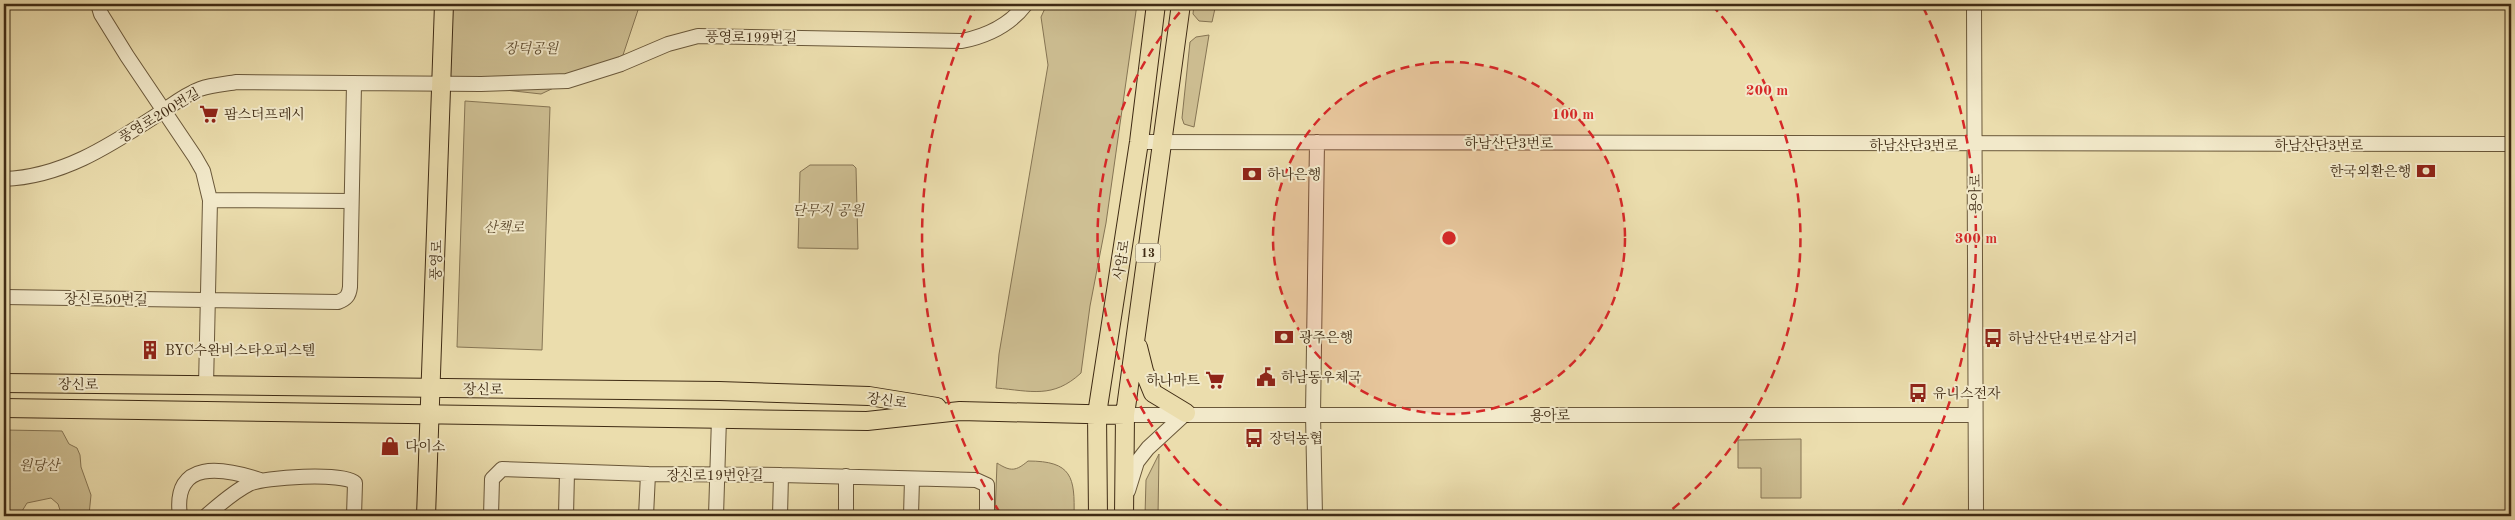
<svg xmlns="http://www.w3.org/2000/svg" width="2515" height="520" viewBox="0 0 2515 520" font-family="'Old Standard TT','Noto Serif KR',serif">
	<rect width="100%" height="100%" fill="#ebddad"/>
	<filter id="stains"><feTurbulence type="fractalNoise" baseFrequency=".004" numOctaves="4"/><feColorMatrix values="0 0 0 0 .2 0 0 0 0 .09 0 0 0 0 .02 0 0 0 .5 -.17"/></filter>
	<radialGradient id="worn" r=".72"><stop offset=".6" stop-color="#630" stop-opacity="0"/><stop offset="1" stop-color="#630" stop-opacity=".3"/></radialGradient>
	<path fill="#cebf93" stroke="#867554" d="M 447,4 L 640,4 L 623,55 L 541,94 L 442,83 Z
		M 1047,4 L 1137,4 L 1106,223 L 1090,306 L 1081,373 C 1053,399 1031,391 996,388 L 999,354 L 1048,65 L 1041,17 Z
		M 1194,4 L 1216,4 L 1212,22 L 1199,21 L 1193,14 Z
		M 1209,35 L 1194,127 L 1184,124 L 1182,118 L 1190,42 L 1196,37 Z
		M 465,101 L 550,107 L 542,350 L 457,347 Z
		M 810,165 L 853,165 L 856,168 L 858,249 L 798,248 L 800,172 Z
		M 4,430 L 62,431 L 69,444 L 77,448 L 80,455 L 81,467 L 91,495 L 89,515 L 62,516 L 58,504 L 51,498 L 27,503 L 19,516 L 4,516 Z
		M 1801,439 L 1801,498 L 1761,498 L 1761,468 L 1738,468 L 1738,440 Z
		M 1159,454 L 1158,516 L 1145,516 L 1146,480 Z
		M 1028,461 C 1072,461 1075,477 1074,516 L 995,516 L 997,463 C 1011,472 1016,471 1028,461 Z"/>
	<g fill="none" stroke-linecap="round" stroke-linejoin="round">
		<g stroke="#6a583a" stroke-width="16">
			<path id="minor" d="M 98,4 L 101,14 L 127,56 L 195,157 L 203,171 L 210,200 L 206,386
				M 1974,4 L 1976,516
				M 1139,142 L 2511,144
				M 4,179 C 62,177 109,146 157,115 C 171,106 184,95 200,89 C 211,85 225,84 237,82 L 481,84 L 567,81 L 621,64 L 668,44 L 698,36 L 962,41 C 987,36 1010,25 1026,4
				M 210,200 L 351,201
				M 4,297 L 338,302 C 346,299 349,296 350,287 L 354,84
				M 1125,415 L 1975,415
				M 1128,491 L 1137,462 L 1148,448 L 1186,413
				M 180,516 C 172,458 224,468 260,480
				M 206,516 C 219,505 233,492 249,484 C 264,477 344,472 355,483 L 354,516
				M 491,516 L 492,479 L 502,469 L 648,474 L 781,475 L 976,480 L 987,485 L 987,516
				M 566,516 L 567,472
				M 646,516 L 648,474
				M 716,516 L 719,418
				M 780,516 L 781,475
				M 846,516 L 846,476
				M 911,516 L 912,479
				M 1315,516 L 1313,414 L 1317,142"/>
		</g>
		<g stroke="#3f2b14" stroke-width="20">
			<path id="major" d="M 1138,347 L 1144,371 L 1153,393 L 1186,413
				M 4,383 L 719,391 L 869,396 L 937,407
				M 4,408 L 867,421 L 960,411 L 1125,415
				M 426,516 L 444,4
				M 1098,516 L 1097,414 L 1139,142 L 1156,4
				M 1124,516 L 1125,415 L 1181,4"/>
		</g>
		<use href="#minor" stroke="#f2e9ca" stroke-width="14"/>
		<use href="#major" stroke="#ebddad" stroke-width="18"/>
	</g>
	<circle cx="1449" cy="238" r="176" fill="#d62828" fill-opacity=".12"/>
	<g fill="none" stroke="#d62828" stroke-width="2.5" stroke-dasharray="9 6">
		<circle cx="1449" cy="238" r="176"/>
		<path d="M1233 515A351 351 0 0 1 1186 5M1712 5A351 351 0 0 1 1665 515"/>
		<path d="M1000 513A527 527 0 0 1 975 7M1923 7A527 527 0 0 1 1898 513"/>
	</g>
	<defs>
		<g id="supermarket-bare" transform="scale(1.5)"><path d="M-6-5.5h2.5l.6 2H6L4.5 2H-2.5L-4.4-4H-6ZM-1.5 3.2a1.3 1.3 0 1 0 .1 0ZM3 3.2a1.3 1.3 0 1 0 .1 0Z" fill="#8f2418" stroke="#f2e9ca" stroke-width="2.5" paint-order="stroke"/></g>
		<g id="bank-bare" transform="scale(1.5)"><path d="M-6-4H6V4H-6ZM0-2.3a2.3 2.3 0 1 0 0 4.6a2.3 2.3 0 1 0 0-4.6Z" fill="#8f2418" stroke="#f2e9ca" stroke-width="2.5" paint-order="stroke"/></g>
		<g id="bus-bare" transform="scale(1.5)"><path d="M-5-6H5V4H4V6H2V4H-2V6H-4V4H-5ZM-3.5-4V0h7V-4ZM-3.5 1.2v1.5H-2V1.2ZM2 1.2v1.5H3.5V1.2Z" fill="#8f2418" stroke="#f2e9ca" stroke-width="2.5" paint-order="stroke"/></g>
		<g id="building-bare" transform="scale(1.5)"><path d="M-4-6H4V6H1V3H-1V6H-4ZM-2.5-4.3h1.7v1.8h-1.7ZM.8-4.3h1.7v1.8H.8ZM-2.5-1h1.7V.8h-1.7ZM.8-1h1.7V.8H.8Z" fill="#8f2418" stroke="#f2e9ca" stroke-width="2.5" paint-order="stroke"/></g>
		<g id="civic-bare" transform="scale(1.5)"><path d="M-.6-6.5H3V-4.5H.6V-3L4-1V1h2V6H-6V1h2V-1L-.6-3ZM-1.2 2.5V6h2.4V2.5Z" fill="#8f2418" stroke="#f2e9ca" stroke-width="2.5" paint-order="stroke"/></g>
		<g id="shop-bare" transform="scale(1.5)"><path d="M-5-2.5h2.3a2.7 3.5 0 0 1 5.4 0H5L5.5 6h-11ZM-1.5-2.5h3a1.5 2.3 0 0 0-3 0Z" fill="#8f2418" stroke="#f2e9ca" stroke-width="2.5" paint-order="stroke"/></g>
	</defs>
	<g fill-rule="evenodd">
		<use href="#supermarket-bare" x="209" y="114"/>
		<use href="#bank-bare" x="2426" y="171"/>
		<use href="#bank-bare" x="1252" y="174"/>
		<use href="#bank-bare" x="1284" y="337"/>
		<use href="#bus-bare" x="1993" y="338"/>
		<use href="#building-bare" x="150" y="350"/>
		<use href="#civic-bare" x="1266" y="377"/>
		<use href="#supermarket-bare" x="1215" y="380"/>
		<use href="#bus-bare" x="1918" y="393"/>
		<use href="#bus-bare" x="1254" y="438"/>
		<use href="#shop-bare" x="390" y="446"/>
	</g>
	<g text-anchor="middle" stroke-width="4" stroke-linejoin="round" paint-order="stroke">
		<rect fill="#f2e9ca" stroke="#75644b" stroke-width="1" x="1135.5" y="243.5" width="25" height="19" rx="4"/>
		<g font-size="12" font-weight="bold" fill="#3f2b14">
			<text x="1148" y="257">13</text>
		</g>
		<g font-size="14" fill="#3f2b14" stroke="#f2e9ca">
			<text transform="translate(751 37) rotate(1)" y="5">풍영로199번길</text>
			<text transform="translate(159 115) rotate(-31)" y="5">풍영로200번길</text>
			<text x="1509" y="148">하남산단3번로</text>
			<text x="1914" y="150">하남산단3번로</text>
			<text x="2319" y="150">하남산단3번로</text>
			<text transform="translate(1975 194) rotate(-90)" y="5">용아로</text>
			<text transform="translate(436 260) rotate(-88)" y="5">풍영로</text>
			<text transform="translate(1121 260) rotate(-81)" y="5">사암로</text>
			<text transform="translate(106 299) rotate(1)" y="5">장신로50번길</text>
			<text transform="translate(78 384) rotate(1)" y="5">장신로</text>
			<text transform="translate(483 389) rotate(1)" y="5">장신로</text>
			<text transform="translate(887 400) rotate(8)" y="5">장신로</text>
			<text x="1550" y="420">용아로</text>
			<text x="715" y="480">장신로19번안길</text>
		</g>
		<g font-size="14" font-style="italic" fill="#5c492d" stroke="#f2e9ca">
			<text x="531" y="53">장덕공원</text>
			<text x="828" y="215">단무지 공원</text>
			<text x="504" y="232">산책로</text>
			<text x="39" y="470">원당산</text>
		</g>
		<g font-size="14" fill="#3f2b14" stroke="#f2e9ca" text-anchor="start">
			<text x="224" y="119">팜스더프레시</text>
			<text x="2411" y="176" text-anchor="end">한국외환은행</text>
			<text x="1267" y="179">하나은행</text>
			<text x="1299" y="342">광주은행</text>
			<text x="2008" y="343">하남산단4번로삼거리</text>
			<text x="165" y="355">BYC수완비스타오피스텔</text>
			<text x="1281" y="382">하남동우체국</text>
			<text x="1200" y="385" text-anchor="end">하나마트</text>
			<text x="1933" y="398">유니스전자</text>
			<text x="1269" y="443">장덕농협</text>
			<text x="405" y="451">다이소</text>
		</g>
	</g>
	<circle cx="1449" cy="238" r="8" fill="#d62828" stroke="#f2e9ca" stroke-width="2.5"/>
	<g font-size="15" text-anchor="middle" font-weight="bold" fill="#d62828" stroke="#f2e9ca" stroke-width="4" stroke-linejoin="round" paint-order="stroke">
		<text x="1767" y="95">200 m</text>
		<text x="1573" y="119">100 m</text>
		<text x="1976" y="243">300 m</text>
	</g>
	<rect width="2515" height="520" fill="none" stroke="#ebddad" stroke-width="20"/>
	<rect x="5" y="5" width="2505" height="510" fill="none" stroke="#3f2b14" stroke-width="2.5"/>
	<rect x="10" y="10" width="2495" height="500" fill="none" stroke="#3f2b14"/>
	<rect width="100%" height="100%" filter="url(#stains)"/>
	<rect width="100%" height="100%" fill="url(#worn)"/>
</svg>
